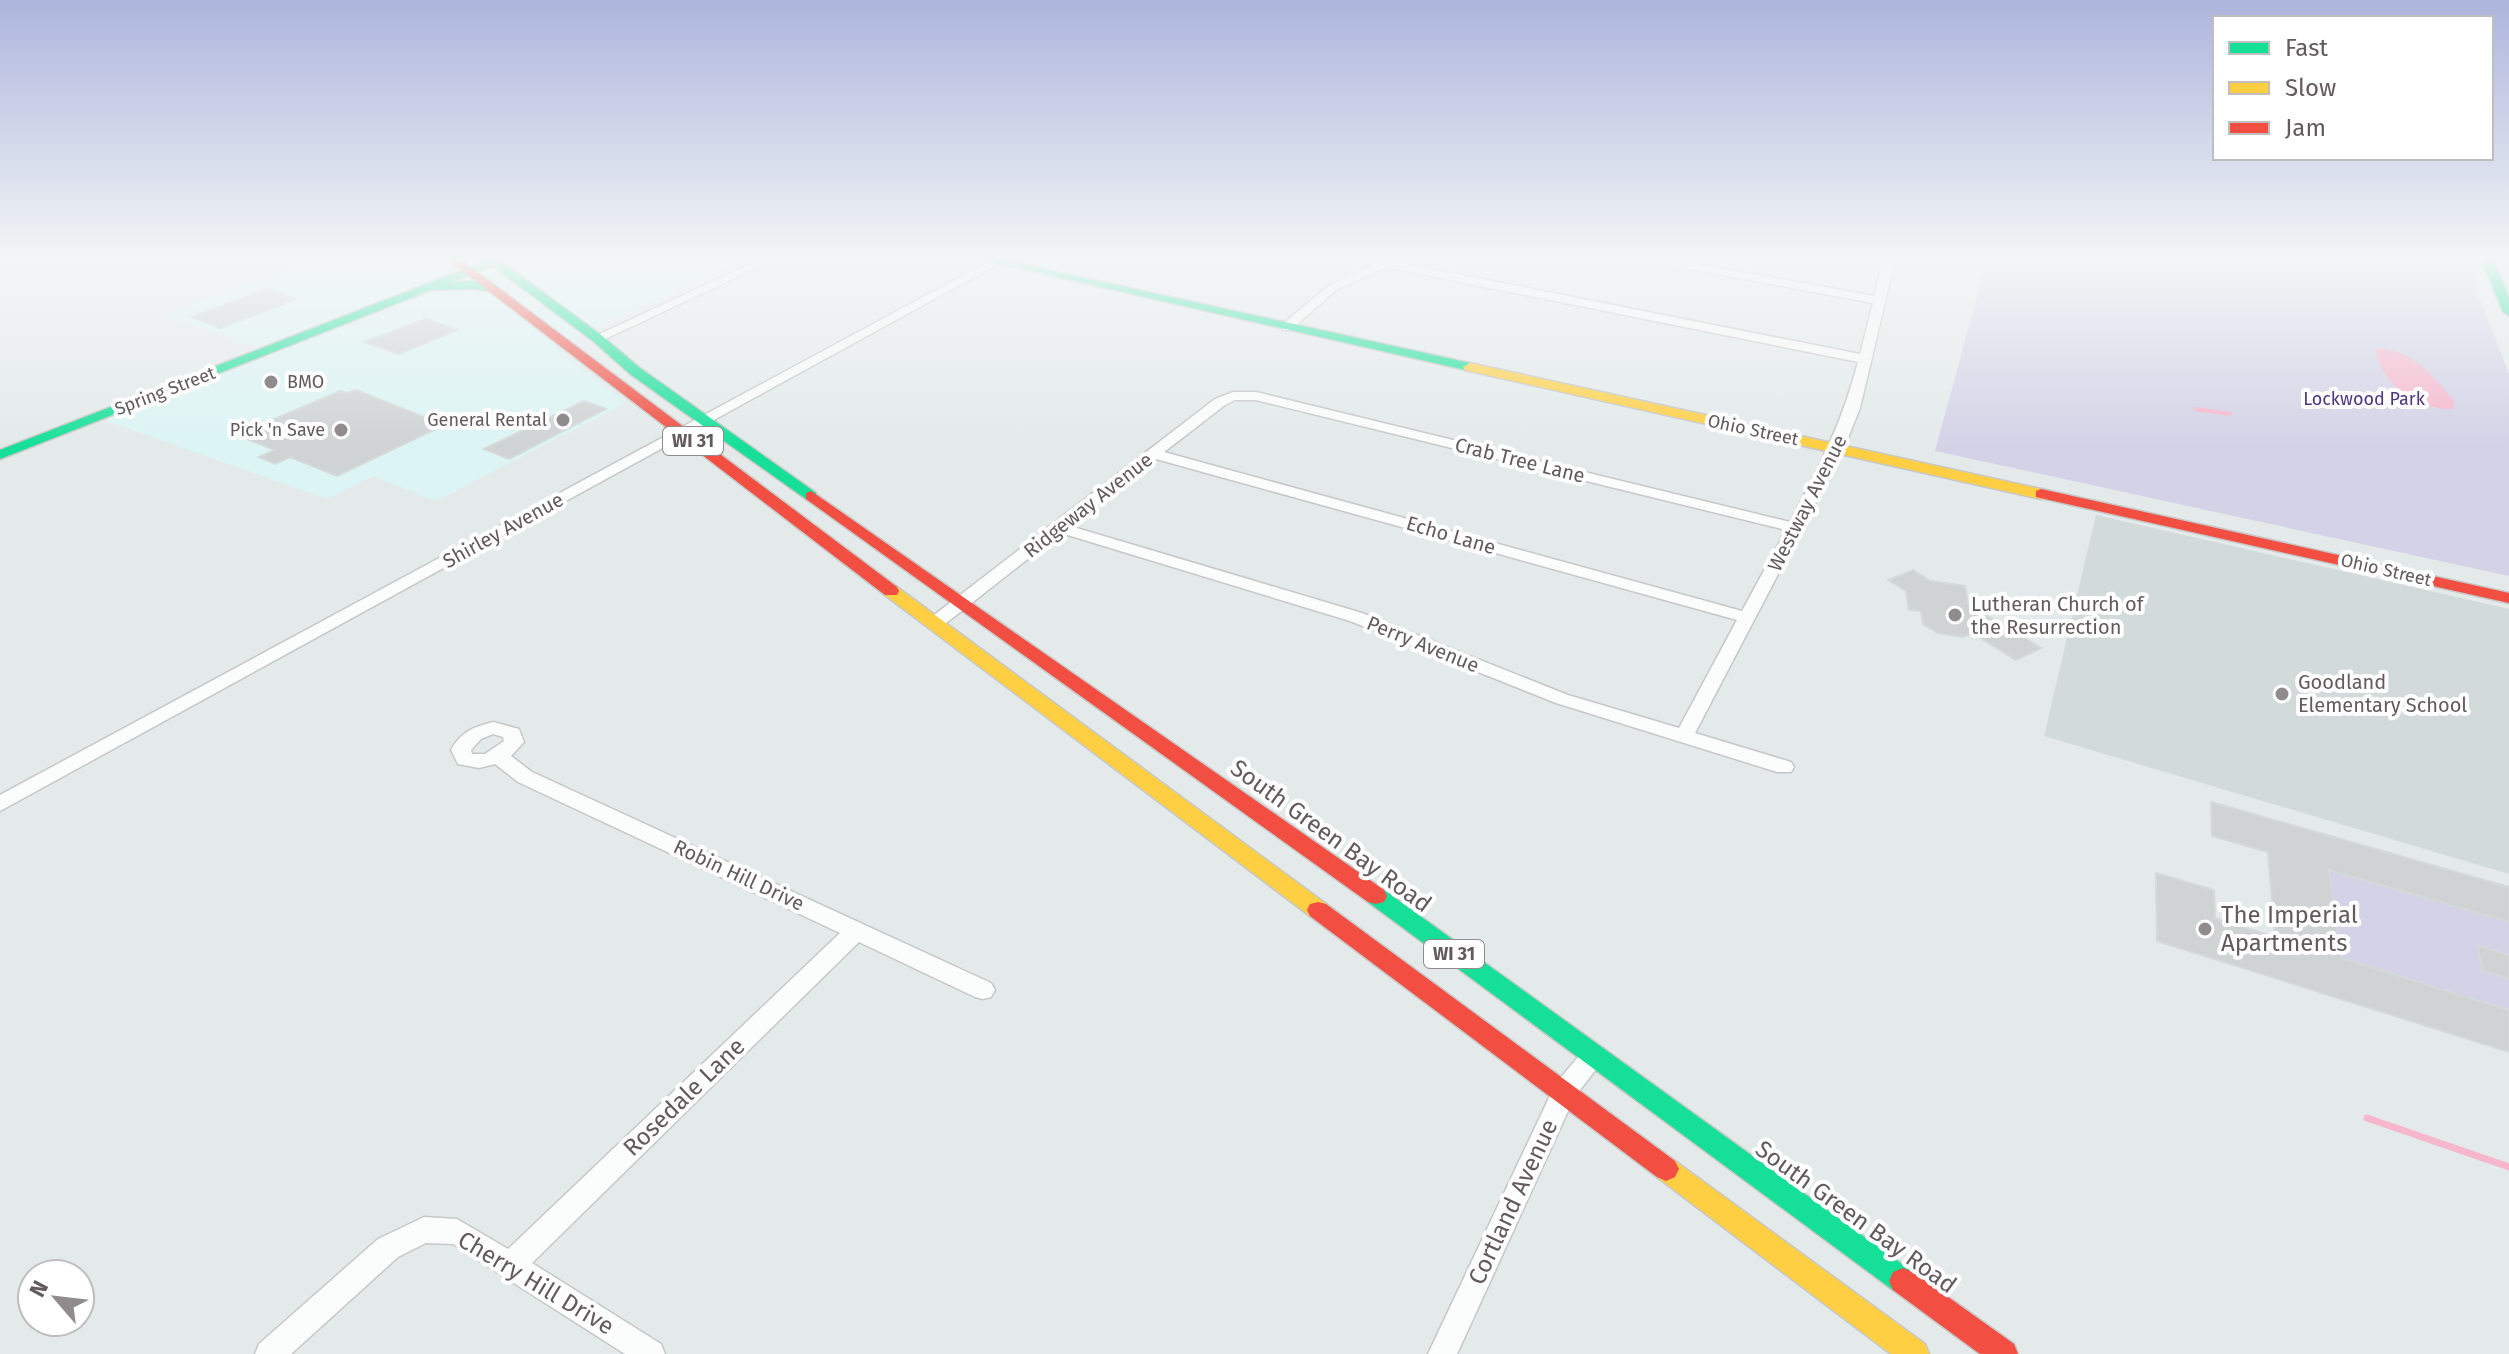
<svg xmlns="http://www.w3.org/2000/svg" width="2509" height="1354" viewBox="0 0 2509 1354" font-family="'Fira Sans',sans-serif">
	<rect width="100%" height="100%" fill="#e4eaea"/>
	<path fill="#dcf4f4" d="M 323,256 L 754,256 L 553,347 L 626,403 L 436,501 L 373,476 L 327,499 L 105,420 L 277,352 L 163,315 Z"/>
	<path fill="#d2dada" d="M 2096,515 L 2509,609 L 2509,874 L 2044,736 Z"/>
	<path fill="#d4d2e7" d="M 1988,256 L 2467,256 L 2477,282 L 2474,284 L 2476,289 L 2509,374 L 2509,576 L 1935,451 Z
		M 2329,870 L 2509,922 L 2509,955 L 2477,946 L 2483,971 L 2509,979 L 2509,1010 L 2341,958 Z"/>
	<path fill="#f6b7cd" d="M 2381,348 C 2414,352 2435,378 2455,402 L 2453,409 C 2418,410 2383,386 2375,350 Z"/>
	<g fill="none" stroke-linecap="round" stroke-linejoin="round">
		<path stroke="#f6b7cd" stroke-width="4" d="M 2196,409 L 2230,414"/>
		<path stroke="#f6b7cd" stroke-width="7" d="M 2367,1118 L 2509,1167"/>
	</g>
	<path fill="#cfd3d3" stroke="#d4d9d9" stroke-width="2" d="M 268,289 L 295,299 L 221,328 L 191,317 Z
		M 426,319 L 457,330 L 399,354 L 364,342 Z
		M 356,390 L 444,425 L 337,476 L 290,457 L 275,464 L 259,457 L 275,450 L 237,435 L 340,391 L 348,393 Z
		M 584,401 L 606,409 L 509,459 L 484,449 Z
		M 1913,570 L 1930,581 L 1965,586 L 1968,604 L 2041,648 L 2016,660 L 1972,633 L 1963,637 L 1938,633 L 1923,624 L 1921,611 L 1909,610 L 1906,591 L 1888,580 Z
		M 2211,802 L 2509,887 L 2509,922 L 2329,870 L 2341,958 L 2509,1010 L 2509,1052 L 2157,941 L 2156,873 L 2214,890 L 2215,918 L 2275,937 L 2268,852 L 2212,836 Z
		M 2477,945 L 2509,955 L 2509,979 L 2483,971 Z"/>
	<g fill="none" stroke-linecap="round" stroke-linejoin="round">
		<g stroke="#c6c7c7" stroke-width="3">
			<path id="street" d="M 767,256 L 782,256 L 601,341 L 591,338 Z
				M 999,256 L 1013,256 L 0,811 L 0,795 Z
				M 1341,256 L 1386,260 L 1860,354 L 1873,303 L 1635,259 L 1629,256 L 1653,256 L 1874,296 L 1884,256 L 1896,256 L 1860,408 L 1844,448 L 1695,733 L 1791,762 L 1794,767 L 1791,772 L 1777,772 L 1556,703 L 1350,621 L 1061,533 L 941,627 L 929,627 L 926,623 L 929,619 L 1215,399 L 1233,392 L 1256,392 L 1790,522 C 1820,466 1842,423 1858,362 L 1386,267 L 1336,290 L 1291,330 L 1283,330 L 1283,324 L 1328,286 L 1373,265 ZM 1235,400 L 1256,400 L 1786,530 L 1742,611 L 1164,452 L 1225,405 ZM 1156,459 L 1737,620 L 1679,728 L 1568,695 L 1362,613 L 1070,526 Z
				M 1934,256 L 1960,256 L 1983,262 L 1977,265 Z
				M 493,722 L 519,729 L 524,742 L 511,756 L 532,772 L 991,983 L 995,990 L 991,997 L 983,999 L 975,997 L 859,942 L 532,1263 L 661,1344 L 665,1354 L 625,1354 L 453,1244 L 426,1243 L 398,1257 L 291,1354 L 255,1354 L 259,1344 L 378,1239 L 424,1217 L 457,1219 L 508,1249 L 840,933 L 518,782 L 495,764 L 479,768 L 458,764 L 451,750 C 461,732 473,727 493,722 ZM 493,734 L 503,737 L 504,741 L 485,754 L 472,754 L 471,750 L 481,739 Z
				M 1594,1046 L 1603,1049 L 1606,1056 L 1574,1098 L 1457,1354 L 1428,1354 L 1556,1083 L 1585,1049 Z"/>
		</g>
		<g stroke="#c6c7c7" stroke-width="3">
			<path id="fast" d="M 481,256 L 514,256 L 502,262 L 601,335 L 640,368 L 816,493 L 816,499 L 806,499 L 630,374 L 593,341 L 493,266 L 451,282 L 475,281 L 496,288 L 496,292 L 474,289 L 431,290 L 0,459 L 0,450 L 486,261 Z
				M 965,256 L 986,256 L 1470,363 L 1477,367 L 1470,371 Z
				M 2480,256 L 2492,256 L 2509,298 L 2509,316 L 2503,312 Z
				M 1376,888 L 1384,890 L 1913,1272 L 1917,1281 L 1913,1290 L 1903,1294 L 1893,1290 L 1368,902 L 1365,896 L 1368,890 Z"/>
		</g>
		<g stroke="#c6c7c7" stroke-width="3">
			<path id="slow" d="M 1470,363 L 2041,489 L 2049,494 L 2041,499 L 1465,370 L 1463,367 Z
				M 891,586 L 897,587 L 1326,904 L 1329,910 L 1326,916 L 1318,918 L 1310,916 L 885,595 L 883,591 Z
				M 1666,1157 L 1675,1161 L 1925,1344 L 1929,1354 L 1891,1354 L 1657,1177 L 1653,1169 L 1657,1161 Z"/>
		</g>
		<g stroke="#c6c7c7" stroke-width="3">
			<path id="jam" d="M 443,256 L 456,256 L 897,587 L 899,591 L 897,595 L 885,595 Z
				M 2041,489 L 2509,593 L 2509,603 L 2036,497 L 2036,491 Z
				M 811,491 L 1384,890 L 1387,896 L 1384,902 L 1376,904 L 1368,902 L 806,499 L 806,493 Z
				M 1318,902 L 1326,904 L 1675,1161 L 1679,1169 L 1675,1177 L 1666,1181 L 1657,1177 L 1310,916 L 1307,910 L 1310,904 Z
				M 1903,1268 L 1913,1272 L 2014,1344 L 2018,1354 L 1980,1354 L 1893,1290 L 1889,1281 L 1893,1272 Z"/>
		</g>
		<use href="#street" fill="#fbfcfc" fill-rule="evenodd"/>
		<use href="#fast" fill="#16e098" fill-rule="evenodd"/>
		<use href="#slow" fill="#ffcf43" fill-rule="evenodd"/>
		<use href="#jam" fill="#f24e42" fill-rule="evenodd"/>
	</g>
	<linearGradient id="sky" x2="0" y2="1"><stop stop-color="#adb5dd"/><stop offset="0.58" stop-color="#f3f6f6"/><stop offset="1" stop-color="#f3f6f6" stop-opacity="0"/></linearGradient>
	<rect width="2509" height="445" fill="url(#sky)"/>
	<g fill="#908c8e" stroke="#fff" stroke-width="3">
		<circle cx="271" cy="382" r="8"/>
		<circle cx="563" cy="420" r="8"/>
		<circle cx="341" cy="430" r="8"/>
		<circle cx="1955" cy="615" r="8"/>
		<circle cx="2282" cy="694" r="8"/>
		<circle cx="2205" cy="929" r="8"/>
	</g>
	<g text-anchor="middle" stroke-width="8" stroke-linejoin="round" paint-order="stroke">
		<g font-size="18" fill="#625a5c" stroke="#fff" text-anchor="end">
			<text x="287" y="388" text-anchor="start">BMO</text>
			<text x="547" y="426">General Rental</text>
			<text x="325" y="436">Pick 'n Save</text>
		</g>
		<g font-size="18" fill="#625a5c" stroke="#fff">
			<text transform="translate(165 391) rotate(-21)" y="6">Spring Street</text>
			<text transform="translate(1753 430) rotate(12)" y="6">Ohio Street</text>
			<text transform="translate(2386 570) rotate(13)" y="6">Ohio Street</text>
		</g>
		<g font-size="18" fill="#4b3784" stroke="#fff">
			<text x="2364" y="405">Lockwood Park</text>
		</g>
		<g fill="#fff" stroke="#918c8d" stroke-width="2">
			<rect x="663" y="427" width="60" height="28" rx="6"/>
			<rect x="1424" y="940" width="60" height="28" rx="6"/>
		</g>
		<g font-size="18" font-weight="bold" fill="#625a5c">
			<text x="693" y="447">WI 31</text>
			<text x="1454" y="960">WI 31</text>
		</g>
		<g font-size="20" fill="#625a5c" stroke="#fff">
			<text transform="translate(1520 460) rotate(14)" y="7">Crab Tree Lane</text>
			<text transform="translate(1807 503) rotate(-63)" y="7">Westway Avenue</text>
			<text transform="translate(1088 505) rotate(-38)" y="7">Ridgeway Avenue</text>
			<text transform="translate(503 530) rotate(-29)" y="7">Shirley Avenue</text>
			<text transform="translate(1451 535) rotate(16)" y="7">Echo Lane</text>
			<text transform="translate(1423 644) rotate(22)" y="7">Perry Avenue</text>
			<text transform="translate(739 875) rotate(25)" y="7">Robin Hill Drive</text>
		</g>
		<g font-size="20" fill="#625a5c" stroke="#fff" text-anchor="start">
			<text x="1971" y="611">Lutheran Church of<tspan x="1971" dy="23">the Resurrection</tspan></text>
			<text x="2298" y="689">Goodland<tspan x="2298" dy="23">Elementary School</tspan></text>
		</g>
		<g font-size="24" fill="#625a5c" stroke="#fff">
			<text transform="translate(1331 836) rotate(36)" y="8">South Green Bay Road</text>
			<text transform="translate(684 1097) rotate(-44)" y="8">Rosedale Lane</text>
			<text transform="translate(1513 1202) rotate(-65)" y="8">Cortland Avenue</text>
			<text transform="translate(1856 1217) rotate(36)" y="8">South Green Bay Road</text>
			<text transform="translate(536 1283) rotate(31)" y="8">Cherry Hill Drive</text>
		</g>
		<g font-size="24" fill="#625a5c" stroke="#fff" text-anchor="start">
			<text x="2221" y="923">The Imperial<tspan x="2221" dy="28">Apartments</tspan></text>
		</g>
	</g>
	<rect x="2213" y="16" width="280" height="144" fill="#ffffff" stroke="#c0bdbe" stroke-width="2"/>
	<rect x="2229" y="42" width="40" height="12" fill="#16e098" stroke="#c0bdbe" stroke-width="2"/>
	<text x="2285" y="56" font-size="24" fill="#625a5c">Fast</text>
	<rect x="2229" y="82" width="40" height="12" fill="#ffcf43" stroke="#c0bdbe" stroke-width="2"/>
	<text x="2285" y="96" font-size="24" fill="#625a5c">Slow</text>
	<rect x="2229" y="122" width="40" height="12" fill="#f24e42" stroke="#c0bdbe" stroke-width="2"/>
	<text x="2285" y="136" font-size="24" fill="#625a5c">Jam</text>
	<g transform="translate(56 1298) rotate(298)"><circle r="38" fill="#ffffff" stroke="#c0bdbe" stroke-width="2"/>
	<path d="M0-6L14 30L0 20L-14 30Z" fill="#908c8e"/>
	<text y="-12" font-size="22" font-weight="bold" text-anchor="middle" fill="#625a5c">N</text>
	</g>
</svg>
